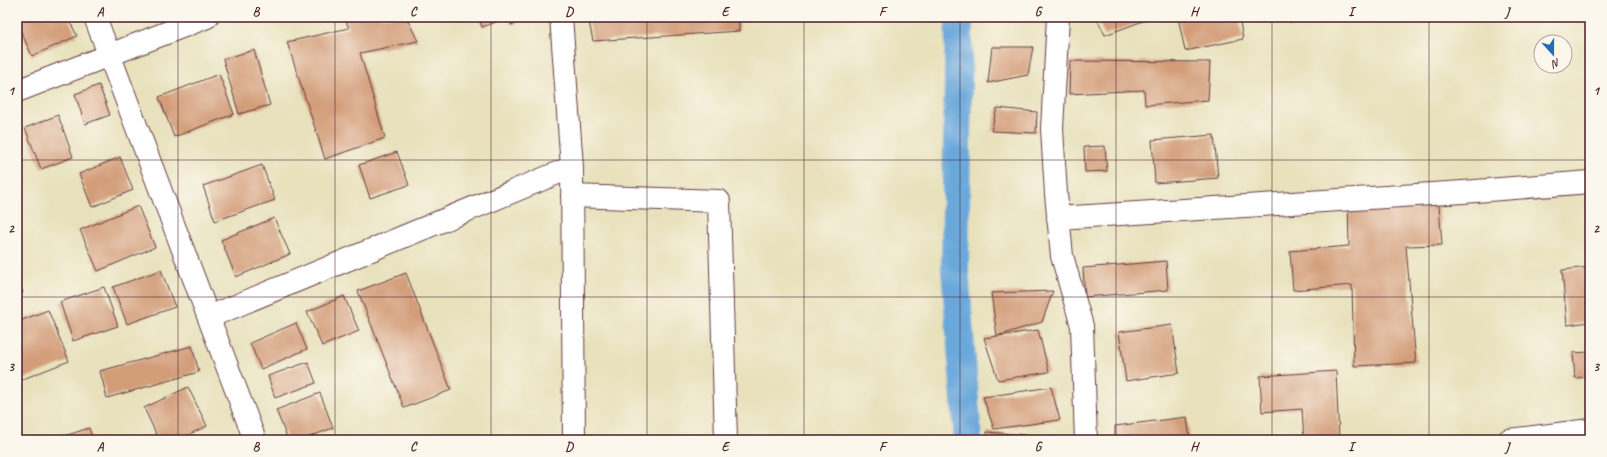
<svg xmlns="http://www.w3.org/2000/svg" width="1607" height="457" viewBox="0 0 1607 457" font-family="Caveat,sans-serif">
	<rect width="100%" height="100%" fill="#fbf7ec"/>
	<filter id="ink" filterUnits="userSpaceOnUse"><feTurbulence type="fractalNoise" baseFrequency=".025" numOctaves="2"/><feDisplacementMap in="SourceGraphic" scale="8" xChannelSelector="R" yChannelSelector="G"/><feConvolveMatrix kernelMatrix="1 2 1 2 8 2 1 2 1" color-interpolation-filters="sRGB"/></filter>
	<filter id="wash" filterUnits="userSpaceOnUse"><feTurbulence type="fractalNoise" baseFrequency=".012" numOctaves="4" result="noise"/><feDisplacementMap in="SourceGraphic" scale="16" xChannelSelector="R" yChannelSelector="G"/><feGaussianBlur stdDeviation="0.9" result="paint"/><feColorMatrix in="noise" values="0 0 0 0 0 0 0 0 0 0 0 0 0 0 0 0 0 1.4 0 .05"/><feComposite in="paint" operator="in"/></filter>
	<g filter="url(#wash)">
		<rect width="100%" height="100%" fill="#e8e1bc"/>
		<g fill="none" stroke-linecap="round" stroke-linejoin="round">
			<path stroke="#6aa8dc" stroke-width="28" d="M 959,17 L 955,268 L 968,440"/>
		</g>
		<g id="blocks">
			<path fill="#d39d79" d="M 17,17 L 68,17 L 77,36 L 32,56 L 17,23 Z
				M 344,17 L 406,17 L 418,41 L 360,53 L 385,138 L 325,159 L 287,42 L 349,28 Z
				M 479,17 L 510,17 L 482,27 Z
				M 511,17 L 533,17 L 511,25 Z
				M 588,17 L 739,17 L 739,31 L 593,41 Z
				M 1096,17 L 1154,17 L 1105,35 Z
				M 1178,17 L 1239,17 L 1243,39 L 1185,51 Z
				M 1288,17 L 1323,17 L 1323,18 L 1289,22 Z
				M 992,47 L 1033,47 L 1028,75 L 988,83 Z
				M 254,50 L 270,105 L 239,114 L 223,59 Z
				M 1070,61 L 1210,62 L 1208,100 L 1145,105 L 1144,90 L 1069,94 Z
				M 219,74 L 234,114 L 174,137 L 159,97 Z
				M 99,85 L 110,115 L 85,124 L 75,94 Z
				M 997,108 L 1037,112 L 1036,133 L 991,131 Z
				M 58,115 L 73,157 L 41,169 L 25,128 Z
				M 1214,135 L 1218,178 L 1155,183 L 1152,140 Z
				M 1105,146 L 1107,171 L 1085,172 L 1084,147 Z
				M 397,152 L 409,185 L 370,198 L 359,165 Z
				M 120,157 L 133,190 L 92,207 L 79,174 Z
				M 262,165 L 275,200 L 215,221 L 203,186 Z
				M 1438,193 L 1442,245 L 1406,246 L 1416,363 L 1354,366 L 1352,285 L 1293,290 L 1290,251 L 1349,246 L 1348,199 Z
				M 138,206 L 155,247 L 98,271 L 80,230 Z
				M 274,218 L 290,254 L 236,277 L 221,240 Z
				M 1166,261 L 1168,290 L 1085,297 L 1083,268 Z
				M 1590,267 L 1590,322 L 1567,325 L 1562,270 Z
				M 161,270 L 175,307 L 127,324 L 113,287 Z
				M 406,273 L 451,390 L 404,408 L 358,291 Z
				M 17,277 L 23,293 L 17,295 Z
				M 104,287 L 118,326 L 73,341 L 60,302 Z
				M 1053,291 L 1042,322 L 997,336 L 991,293 Z
				M 344,296 L 359,331 L 322,346 L 307,312 Z
				M 48,310 L 69,361 L 18,381 L 17,322 Z
				M 296,323 L 307,349 L 261,369 L 250,343 Z
				M 1172,325 L 1179,373 L 1126,381 L 1119,332 Z
				M 1038,330 L 1049,372 L 998,380 L 984,338 Z
				M 192,346 L 199,372 L 107,398 L 100,371 Z
				M 1590,352 L 1590,377 L 1575,378 L 1573,353 Z
				M 308,362 L 316,383 L 275,398 L 268,376 Z
				M 1336,371 L 1339,438 L 1304,440 L 1302,409 L 1262,412 L 1260,376 Z
				M 188,387 L 207,426 L 177,440 L 159,440 L 144,408 Z
				M 1051,387 L 1060,420 L 994,429 L 983,397 Z
				M 320,393 L 333,428 L 301,440 L 288,440 L 276,410 Z
				M 1187,417 L 1190,440 L 1115,440 L 1115,426 Z
				M 89,428 L 93,440 L 52,440 Z
				M 986,432 L 1067,438 L 1067,440 L 993,440 Z"/>
		</g>
	</g>
	<g filter="url(#ink)">
		<use href="#blocks" fill-opacity="0" stroke="#623c41" stroke-width="1"/>
		<g fill="none" stroke-linecap="round" stroke-linejoin="round">
			<g stroke="#623c41" stroke-width="24">
				<path id="minor" d="M 95,17 L 255,440
					M 561,17 L 572,167 L 574,440
					M 1058,17 L 1052,129 L 1056,194 L 1062,256 L 1082,326 L 1086,440
					M 17,91 L 207,17
					M 572,196 L 719,201 L 726,440
					M 1058,218 L 1463,192 L 1590,182
					M 209,317 L 572,167
					M 1509,440 L 1590,430"/>
			</g>
			<use href="#minor" stroke="#fff" stroke-width="22"/>
		</g>
	</g>
	<path fill="none" stroke="#4a1f2b" stroke-width="1" stroke-opacity="0.55" d="M 178,17 L 178,440M 335,17 L 335,440M 491,17 L 491,440M 647,17 L 647,440M 804,17 L 804,440M 960,17 L 960,440M 1116,17 L 1116,440M 1272,17 L 1272,440M 1429,17 L 1429,440M 17,160 L 1590,160M 17,297 L 1590,297"/>
	<rect width="1607" height="457" fill="none" stroke="#fbf7ec" stroke-width="44"/>
	<g transform="translate(1553 54) rotate(159)"><circle r="19" fill="#fbf7ec" stroke="#b4a19f"/>
	<path d="M0-3L7 15L0 10L-7 15Z" fill="#1f6fb2"/>
	<text y="-6" font-size="11" font-weight="bold" text-anchor="middle" fill="#4a1f2b">N</text>
	</g>
	<rect x="22" y="22" width="1563" height="413" fill="none" stroke="#4a1f2b" stroke-width="1.5"/>
	<g font-size="13" text-anchor="middle" font-weight="bold" fill="#4a1f2b">
		<text x="100" y="16">A</text>
		<text x="256" y="16">B</text>
		<text x="413" y="16">C</text>
		<text x="569" y="16">D</text>
		<text x="725" y="16">E</text>
		<text x="882" y="16">F</text>
		<text x="1038" y="16">G</text>
		<text x="1194" y="16">H</text>
		<text x="1351" y="16">I</text>
		<text x="1507" y="16">J</text>
		<text x="11" y="95">1</text>
		<text x="1596" y="95">1</text>
		<text x="11" y="233">2</text>
		<text x="1596" y="233">2</text>
		<text x="11" y="371">3</text>
		<text x="1596" y="371">3</text>
		<text x="100" y="451">A</text>
		<text x="256" y="451">B</text>
		<text x="413" y="451">C</text>
		<text x="569" y="451">D</text>
		<text x="725" y="451">E</text>
		<text x="882" y="451">F</text>
		<text x="1038" y="451">G</text>
		<text x="1194" y="451">H</text>
		<text x="1351" y="451">I</text>
		<text x="1507" y="451">J</text>
	</g>
</svg>
